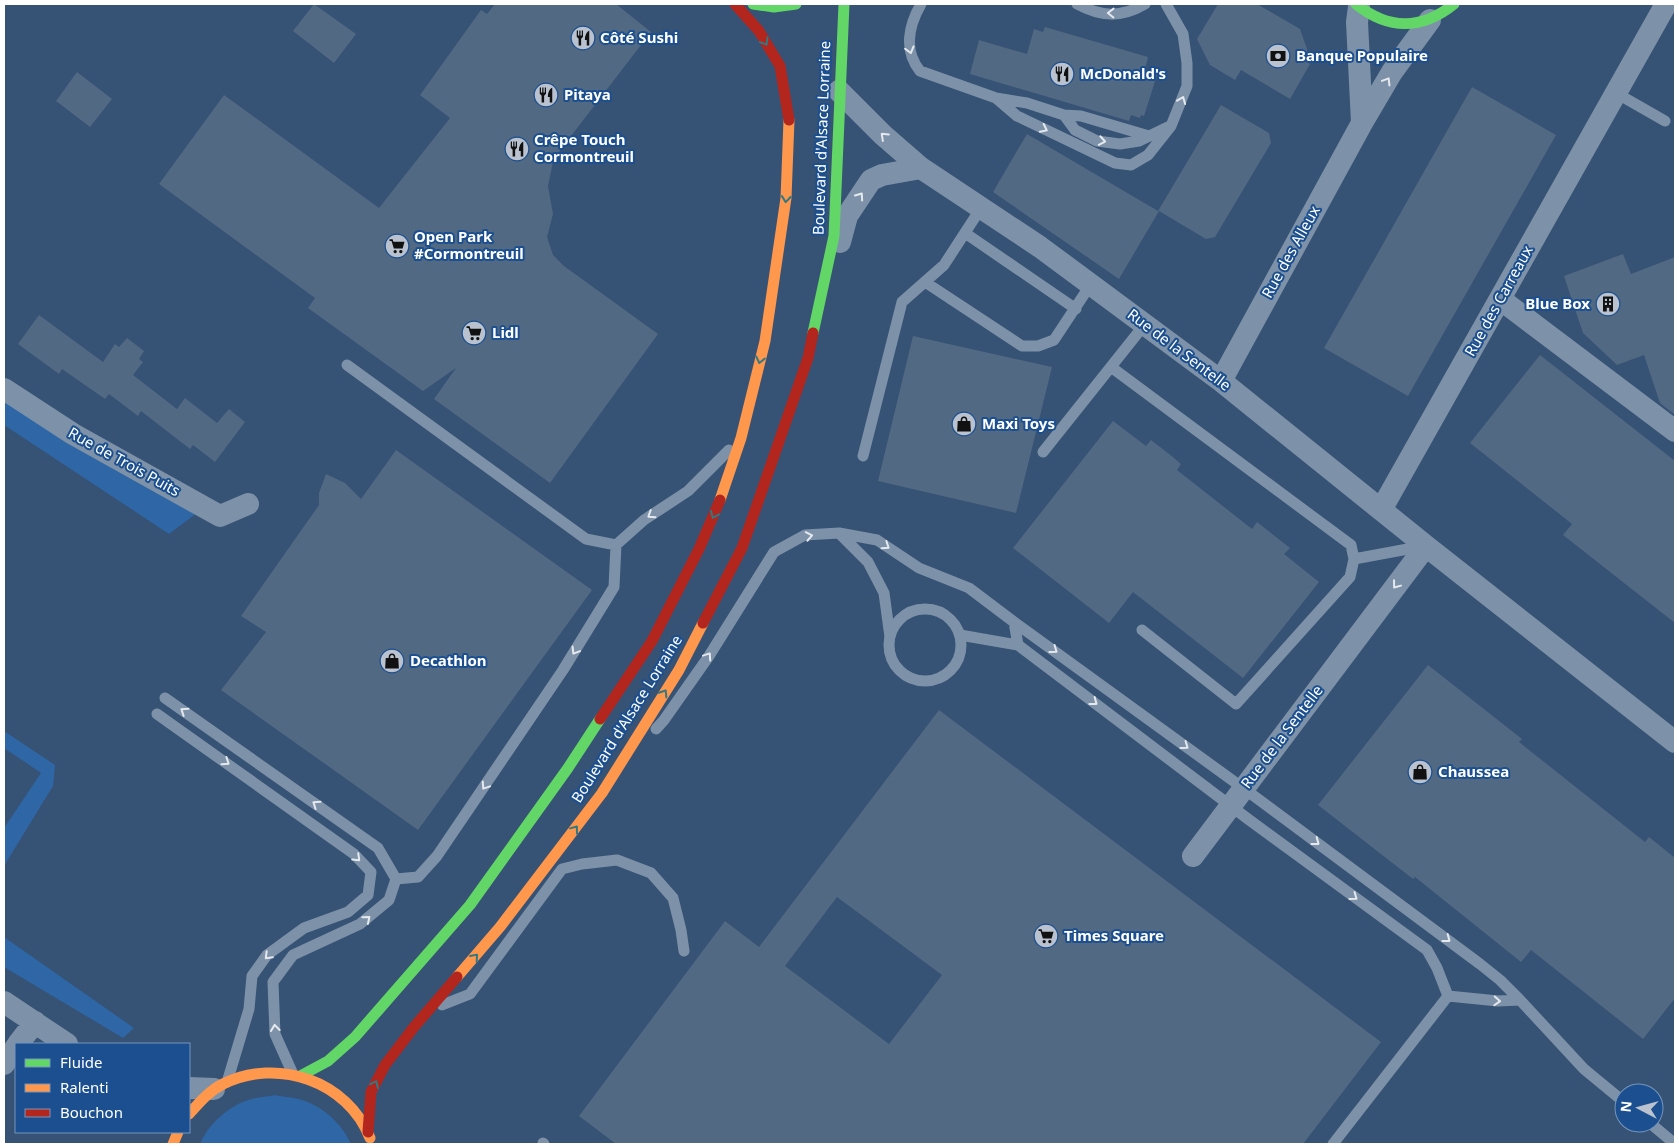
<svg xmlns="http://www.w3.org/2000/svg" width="1679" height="1148" viewBox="0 0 1679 1148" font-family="'Noto Sans',sans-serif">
	<rect width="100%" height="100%" fill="#365274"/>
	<path fill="#2f66a5" d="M 4,398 L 197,513 L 169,534 L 4,425 Z
		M 4,731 L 55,765 L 53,786 L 4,866 L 4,828 L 41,773 L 4,748 Z
		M 4,937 L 134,1028 L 123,1038 L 4,967 Z
		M 275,1095 C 283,1097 294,1097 302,1100 C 324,1107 342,1124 351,1144 L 200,1144 C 208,1125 227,1107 248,1100 C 256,1097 266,1097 275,1095 Z"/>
	<path fill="#526984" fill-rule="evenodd" d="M 314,4 L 356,34 L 334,63 L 293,31 Z
		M 495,4 L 616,4 L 651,32 L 561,149 L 553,162 L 548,186 L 553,214 L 547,237 L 553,255 L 564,266 L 658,334 L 550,483 L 434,399 L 456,368 L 423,391 L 308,308 L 315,298 L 159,184 L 224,95 L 379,208 L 450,118 L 420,95 L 481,10 L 487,14 Z
		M 1218,4 L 1257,4 L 1300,29 L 1307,49 L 1306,61 L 1310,64 L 1290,99 L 1241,70 L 1235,80 L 1210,65 L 1197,39 Z
		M 1045,27 L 1148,57 L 1145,69 L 1154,71 L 1153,73 L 1157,75 L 1144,116 L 1141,115 L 1140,118 L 1131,115 L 1129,121 L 970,74 L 979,40 L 1027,54 L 1034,29 L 1043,32 Z
		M 77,72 L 112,99 L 90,127 L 56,101 Z
		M 1472,87 L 1556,135 L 1408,396 L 1324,348 Z
		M 1221,105 L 1269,133 L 1271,143 L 1215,237 L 1206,239 L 1159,211 L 1119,279 L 993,192 L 1027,134 L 1158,211 Z
		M 1623,254 L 1631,274 L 1675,257 L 1675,415 L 1660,403 L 1644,355 L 1617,365 L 1583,333 L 1564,276 Z
		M 39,315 L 103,362 L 115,344 L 119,347 L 127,338 L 144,351 L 139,359 L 143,362 L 133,375 L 177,409 L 185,398 L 217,423 L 229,409 L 245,422 L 215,462 L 193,445 L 190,449 L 141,411 L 138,416 L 109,394 L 105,399 L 62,369 L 59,374 L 18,344 Z
		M 913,336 L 1052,367 L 1016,513 L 878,481 Z
		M 1540,355 L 1675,461 L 1675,623 L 1563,535 L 1572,524 L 1470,443 Z
		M 1113,421 L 1146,446 L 1151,440 L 1173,457 L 1181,464 L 1177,470 L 1252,529 L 1257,522 L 1290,548 L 1284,554 L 1319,582 L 1243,678 L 1133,592 L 1109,623 L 1013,548 Z
		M 396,450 L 592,590 L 418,830 L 221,690 L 266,632 L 241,616 L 319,505 L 319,493 L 326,474 L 345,483 L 361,499 Z
		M 1428,665 L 1522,739 L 1519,742 L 1645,842 L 1649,837 L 1675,858 L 1675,998 L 1643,1039 L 1531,950 L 1521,962 L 1415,877 L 1413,879 L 1318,805 Z
		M 939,710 L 1381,1042 L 1303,1144 L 616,1144 L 579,1116 L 725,921 L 759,947 ZM 837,897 L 942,975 L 889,1044 L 785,966 Z"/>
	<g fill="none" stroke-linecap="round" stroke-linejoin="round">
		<path stroke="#7d92a8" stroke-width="11" d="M 921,4 C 909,25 903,50 920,71 L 996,98 L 1017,116 L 1115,163 L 1131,165 L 1148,155 L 1171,126 L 1187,86 L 1187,63 L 1183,34 L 1166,4
			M 1077,4 C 1101,17 1121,18 1145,4
			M 1616,93 L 1665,121
			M 996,98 L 1027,103 L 1064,115 L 1075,130 L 1097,141 L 1120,144 L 1139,141 L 1168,127
			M 1064,115 L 1081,116 L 1149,136
			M 965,233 L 1076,309
			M 925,282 L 1022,346 L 1038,346 L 1054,340 L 1091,284
			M 347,365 L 586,539 L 616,545
			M 1111,367 L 1351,545 L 1354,559 L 1350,577 L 1236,704 L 1142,630
			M 1043,452 L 1145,324
			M 863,456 L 902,302 L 944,265 L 981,208
			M 839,533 L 877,540 L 919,568 L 969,588 L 1014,622 L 1018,645
			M 1354,559 L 1424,546
			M889 645a36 36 0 1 1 72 0a36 36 0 1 1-72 0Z
			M 1014,622 L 1254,796 L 1480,964 L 1500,980 L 1520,1000
			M 960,635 L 1018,645 L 1248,819 L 1427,950 L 1437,968 L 1448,996
			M 165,698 L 378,848 L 396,879 L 389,900 L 360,924 L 293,955 L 273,982 L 275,1034 L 292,1072
			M 157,714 L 354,854 L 371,872 L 368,895 L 348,912 L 304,928 L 267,955 L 252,976 L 249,1009 L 228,1079
			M 656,729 L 664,720 L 709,656 L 774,552 L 805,535 L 839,533 L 868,562 L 884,593 L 890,637
			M 396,879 L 418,877 L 437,856 L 563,670 L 614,587 L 616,545 L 644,520 L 688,491 L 729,450
			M 1448,996 L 1498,1001 L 1520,1000 L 1584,1069 L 1624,1102
			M 442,1005 L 470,994 L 562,869 L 582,864 L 617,860 L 651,873 L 673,898 L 681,930 L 684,951
			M 1650,1123 L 1675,1144
			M 543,1143 L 544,1144
			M 1333,1144 L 1448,996"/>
		<path stroke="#7d92a8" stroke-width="22" d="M 1359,7 L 1357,22 L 1362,123
			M 839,91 L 883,135 L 921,168 L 1040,247 L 1221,381 L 1426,546 L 1675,742
			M 840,242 L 847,216 L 871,180 L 882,175 L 921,168
			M 1500,299 L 1675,431
			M 1221,381 L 1362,123 L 1392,72 L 1430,20
			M 4,389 L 73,434 L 220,516 L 248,504
			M 1381,510 L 1666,4
			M 1193,856 L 1426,546
			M 4,1002 L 67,1044
			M 18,1044 L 35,1022
			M 4,1064 L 16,1047
			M 189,1088 L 214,1089"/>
		<path stroke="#63d668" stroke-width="11" d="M 753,4 L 774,7 L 796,4
			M 1356,4 C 1388,30 1422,30 1454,4
			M 813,333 L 834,236 L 844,4
			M 302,1075 L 328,1061 L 355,1037 L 470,905 L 568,768 L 600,719"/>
		<path stroke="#ff974d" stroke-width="11" d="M 720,500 L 741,438 L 765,341 L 786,198 L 789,120
			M 457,977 L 500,927 L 602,793 L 679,670 L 703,623
			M 189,1114 C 199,1103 209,1091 223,1084 C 277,1057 348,1081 370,1138
			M 173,1144 L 178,1132"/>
		<path stroke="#b3261e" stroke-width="11" d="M 735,4 L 759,31 L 780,66 L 789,120
			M 703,623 L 742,548 L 808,358 L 813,333
			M 600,719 L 652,641 L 699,549 L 720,500
			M 368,1132 L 371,1092 L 385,1065 L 414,1027 L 457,977"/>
	</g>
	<defs><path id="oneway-chevron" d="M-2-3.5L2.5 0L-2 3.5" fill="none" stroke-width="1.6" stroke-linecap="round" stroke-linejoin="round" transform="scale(1.25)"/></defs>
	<g stroke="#e5e9ee">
		<use href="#oneway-chevron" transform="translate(1111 13) rotate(-179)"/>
		<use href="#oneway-chevron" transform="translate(910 50) rotate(75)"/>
		<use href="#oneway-chevron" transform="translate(1387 81) rotate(-59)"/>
		<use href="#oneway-chevron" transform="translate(1182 100) rotate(-68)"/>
		<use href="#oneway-chevron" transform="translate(1044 129) rotate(26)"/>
		<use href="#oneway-chevron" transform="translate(884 136) rotate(-137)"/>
		<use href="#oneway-chevron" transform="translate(1102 141) rotate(10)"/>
		<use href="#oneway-chevron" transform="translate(860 196) rotate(-55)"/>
		<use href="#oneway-chevron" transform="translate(651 515) rotate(147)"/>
		<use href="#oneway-chevron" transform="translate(809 536) rotate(-11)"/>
		<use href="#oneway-chevron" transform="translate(886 546) rotate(34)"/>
		<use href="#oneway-chevron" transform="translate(1396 585) rotate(127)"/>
		<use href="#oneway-chevron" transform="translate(1054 650) rotate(36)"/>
		<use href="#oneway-chevron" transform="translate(575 651) rotate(121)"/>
		<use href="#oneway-chevron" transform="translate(708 656) rotate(-56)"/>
		<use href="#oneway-chevron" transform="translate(1094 702) rotate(37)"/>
		<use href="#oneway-chevron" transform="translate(184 711) rotate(-146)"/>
		<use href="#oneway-chevron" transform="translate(1185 746) rotate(36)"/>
		<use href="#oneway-chevron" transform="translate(226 762) rotate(35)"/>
		<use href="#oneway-chevron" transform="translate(485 786) rotate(124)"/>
		<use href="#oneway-chevron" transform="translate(316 804) rotate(-145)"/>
		<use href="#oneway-chevron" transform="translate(1316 842) rotate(37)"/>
		<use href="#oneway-chevron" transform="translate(357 858) rotate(44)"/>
		<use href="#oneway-chevron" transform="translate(1354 897) rotate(36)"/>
		<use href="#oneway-chevron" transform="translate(367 919) rotate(-40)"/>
		<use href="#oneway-chevron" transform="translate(1447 939) rotate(37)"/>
		<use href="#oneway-chevron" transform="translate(268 956) rotate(135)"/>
		<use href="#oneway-chevron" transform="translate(1497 1001) rotate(3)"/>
		<use href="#oneway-chevron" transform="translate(275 1028) rotate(-96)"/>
	</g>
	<g stroke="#317883">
		<use href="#oneway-chevron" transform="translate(765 42) rotate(59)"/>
		<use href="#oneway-chevron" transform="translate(786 199) rotate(96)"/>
		<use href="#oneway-chevron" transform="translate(760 360) rotate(103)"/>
		<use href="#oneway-chevron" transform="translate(714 515) rotate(113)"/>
		<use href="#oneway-chevron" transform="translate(664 693) rotate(-58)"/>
		<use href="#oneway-chevron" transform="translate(575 829) rotate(-53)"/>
		<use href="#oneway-chevron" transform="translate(475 957) rotate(-49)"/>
		<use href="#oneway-chevron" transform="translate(375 1084) rotate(-64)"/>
	</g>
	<defs>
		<g id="restaurant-disc" transform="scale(1.25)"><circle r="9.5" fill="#b9c2ce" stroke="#1b4f8f"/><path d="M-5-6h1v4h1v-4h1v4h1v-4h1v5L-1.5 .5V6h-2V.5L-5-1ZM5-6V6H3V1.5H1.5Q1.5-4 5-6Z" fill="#111"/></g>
		<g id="bank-disc" transform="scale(1.25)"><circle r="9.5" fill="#b9c2ce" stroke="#1b4f8f"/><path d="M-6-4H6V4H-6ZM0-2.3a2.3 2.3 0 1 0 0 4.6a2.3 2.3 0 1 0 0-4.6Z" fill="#111"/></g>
		<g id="supermarket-disc" transform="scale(1.25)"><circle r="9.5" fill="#b9c2ce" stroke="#1b4f8f"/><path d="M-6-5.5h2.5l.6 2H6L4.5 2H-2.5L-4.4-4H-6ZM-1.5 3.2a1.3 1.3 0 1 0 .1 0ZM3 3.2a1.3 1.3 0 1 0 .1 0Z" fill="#111"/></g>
		<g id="building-disc" transform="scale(1.25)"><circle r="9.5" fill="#b9c2ce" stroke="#1b4f8f"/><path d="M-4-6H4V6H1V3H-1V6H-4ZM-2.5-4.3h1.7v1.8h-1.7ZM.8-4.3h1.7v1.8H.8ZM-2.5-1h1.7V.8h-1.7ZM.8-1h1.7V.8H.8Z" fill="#111"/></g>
		<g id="shop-disc" transform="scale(1.25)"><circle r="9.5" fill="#b9c2ce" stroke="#1b4f8f"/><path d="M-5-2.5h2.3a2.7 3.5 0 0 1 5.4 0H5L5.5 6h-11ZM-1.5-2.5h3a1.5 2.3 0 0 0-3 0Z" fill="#111"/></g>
	</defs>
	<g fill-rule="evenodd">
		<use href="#restaurant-disc" x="583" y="38"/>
		<use href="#bank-disc" x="1278" y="56"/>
		<use href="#restaurant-disc" x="1062" y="74"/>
		<use href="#restaurant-disc" x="546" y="95"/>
		<use href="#restaurant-disc" x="517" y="149"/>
		<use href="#supermarket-disc" x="397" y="246"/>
		<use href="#building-disc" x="1608" y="304"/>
		<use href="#supermarket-disc" x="474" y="333"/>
		<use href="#shop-disc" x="964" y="424"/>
		<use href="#shop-disc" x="392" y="661"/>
		<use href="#shop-disc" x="1420" y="772"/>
		<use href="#supermarket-disc" x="1046" y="936"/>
	</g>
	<g text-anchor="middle" stroke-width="4" stroke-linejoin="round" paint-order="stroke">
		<g font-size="15" font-weight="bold" fill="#fff" stroke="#1b4f8f" text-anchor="start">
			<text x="600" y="43">Côté Sushi</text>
			<text x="1296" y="61">Banque Populaire</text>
			<text x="1080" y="79">McDonald's</text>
			<text x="564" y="100">Pitaya</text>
			<text x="534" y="145">Crêpe Touch<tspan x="534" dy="17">Cormontreuil</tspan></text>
			<text x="414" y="242">Open Park<tspan x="414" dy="17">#Cormontreuil</tspan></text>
			<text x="1590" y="309" text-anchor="end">Blue Box</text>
			<text x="492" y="338">Lidl</text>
			<text x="982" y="429">Maxi Toys</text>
			<text x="410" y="666">Decathlon</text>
			<text x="1438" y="777">Chaussea</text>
			<text x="1064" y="941">Times Square</text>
		</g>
		<g font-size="15" fill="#fff" stroke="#1b4f8f">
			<text transform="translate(822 138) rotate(-88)" y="5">Boulevard d'Alsace Lorraine</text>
			<text transform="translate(1291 252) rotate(-61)" y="5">Rue des Alleux</text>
			<text transform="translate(1499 301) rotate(-61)" y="5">Rue des Carreaux</text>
			<text transform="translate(1179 350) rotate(37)" y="5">Rue de la Sentelle</text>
			<text transform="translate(124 462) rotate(29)" y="5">Rue de Trois Puits</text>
			<text transform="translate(627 719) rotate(-58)" y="5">Boulevard d'Alsace Lorraine</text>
			<text transform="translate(1282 737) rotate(-53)" y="5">Rue de la Sentelle</text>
		</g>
	</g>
	<rect width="1679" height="1148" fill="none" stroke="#ffffff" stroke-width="10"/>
	<rect x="15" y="1043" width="175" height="90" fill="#1b4f8f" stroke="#7695bc"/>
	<rect x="25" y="1059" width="25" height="8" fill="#63d668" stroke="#7695bc"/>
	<text x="60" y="1068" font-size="15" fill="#ffffff">Fluide</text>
	<rect x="25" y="1084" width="25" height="8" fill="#ff974d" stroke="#7695bc"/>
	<text x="60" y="1093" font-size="15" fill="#ffffff">Ralenti</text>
	<rect x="25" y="1109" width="25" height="8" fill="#b3261e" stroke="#7695bc"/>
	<text x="60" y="1118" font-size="15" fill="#ffffff">Bouchon</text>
	<g transform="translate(1639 1108) rotate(276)"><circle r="24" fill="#1b4f8f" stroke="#7695bc"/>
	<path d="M0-4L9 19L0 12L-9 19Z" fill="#b9c2ce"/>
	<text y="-8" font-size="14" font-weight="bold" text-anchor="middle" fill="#ffffff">N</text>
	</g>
</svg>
